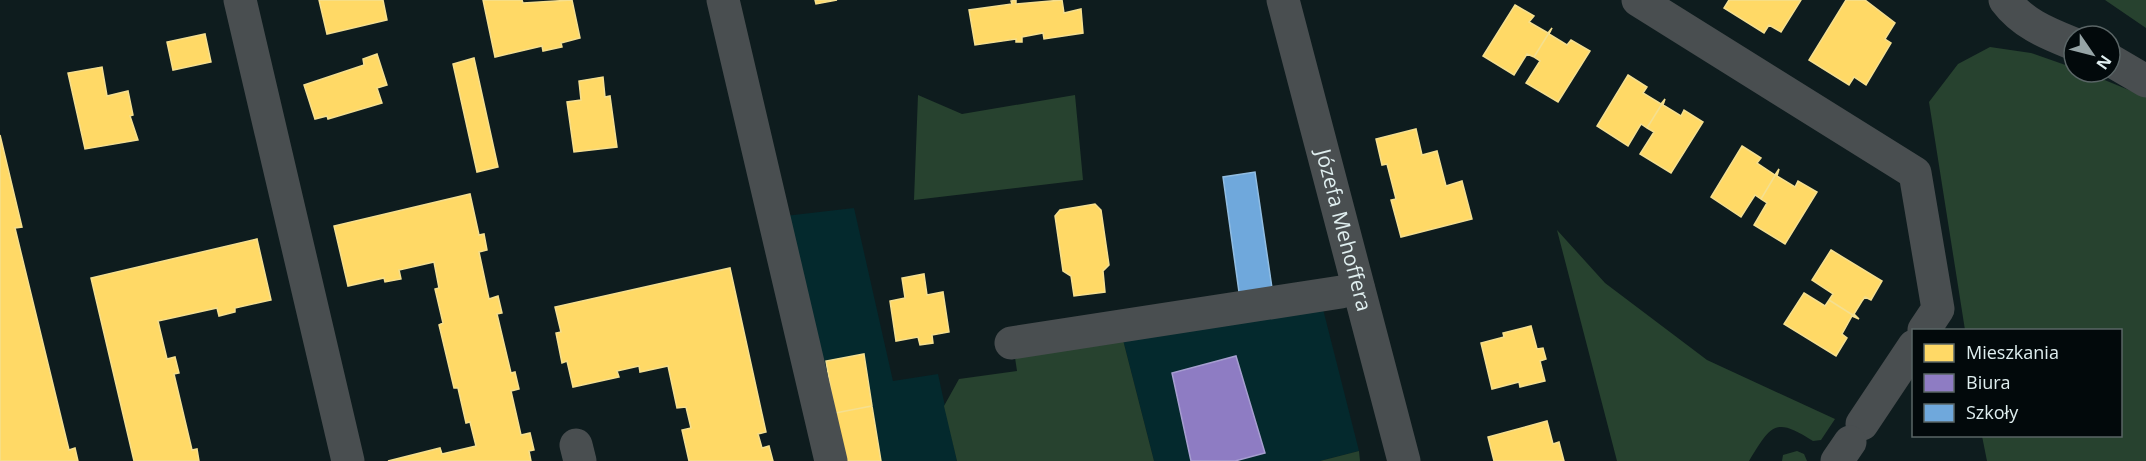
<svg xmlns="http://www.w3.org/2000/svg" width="2146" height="461" viewBox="0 0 2146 461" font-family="'Open Sans',sans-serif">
	<rect width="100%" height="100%" fill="#0e1c1e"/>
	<path fill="#04292d" d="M 854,208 L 893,381 L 938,374 L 957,461 L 839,461 L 785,216 Z
		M 1323,309 L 1359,451 L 1320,461 L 1154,461 L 1122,336 Z"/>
	<path fill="#27422f" d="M 2105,0 L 2146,0 L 2146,28 Z
		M 1990,47 L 2031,53 L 2074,68 L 2074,72 L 2085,72 L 2146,97 L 2146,461 L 1987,461 L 1982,436 L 2120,436 L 2120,330 L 1965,330 L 1929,102 L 1958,64 Z
		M 918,95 L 962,114 L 1075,95 L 1083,180 L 914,200 Z
		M 1557,230 L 1605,283 L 1707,360 L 1835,419 L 1821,440 L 1813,441 C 1775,417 1772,424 1749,461 L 1617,461 Z
		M 1122,336 L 1154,461 L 957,461 L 944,406 L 959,379 L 1017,371 L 1014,351 Z
		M 1359,451 L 1360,461 L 1320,461 Z
		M 1797,451 L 1804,454 L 1807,461 L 1782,461 L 1783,455 Z"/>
	<path fill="#ffd966" stroke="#f5df8f" stroke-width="1.5" d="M 319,0 L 383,0 L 387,20 L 327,34 Z
		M 483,0 L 522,0 L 523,3 L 572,0 L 580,38 L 561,43 L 562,47 L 543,51 L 542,46 L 495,57 Z
		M 815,0 L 837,0 L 816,4 Z
		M 1016,0 L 1016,4 L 1062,0 L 1064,13 L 1081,9 L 1083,33 L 1044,39 L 1043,33 L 1022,37 L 1022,42 L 1016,42 L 1016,39 L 975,45 L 969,10 L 1012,4 L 1011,1 Z
		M 1729,0 L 1801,0 L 1781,32 L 1769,25 L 1764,33 L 1724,8 Z
		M 1846,0 L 1865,0 L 1895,23 L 1885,39 L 1891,43 L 1866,85 L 1854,77 L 1849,85 L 1809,60 Z
		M 1515,5 L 1534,16 L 1529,22 L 1548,33 L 1552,28 L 1534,57 L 1527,54 L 1514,75 L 1483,56 Z
		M 1552,28 L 1549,34 L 1567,45 L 1571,40 L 1590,51 L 1558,102 L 1526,83 L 1540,61 L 1534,57 Z
		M 205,34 L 211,62 L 173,70 L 167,42 Z
		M 377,54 L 387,85 L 377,88 L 382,103 L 328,119 L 327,116 L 315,119 L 304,85 L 364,65 L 363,59 Z
		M 474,58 L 498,167 L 477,172 L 453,64 Z
		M 102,67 L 107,96 L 128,91 L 133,115 L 130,116 L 138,140 L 85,149 L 68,73 Z
		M 1628,75 L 1647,87 L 1643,93 L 1661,104 L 1665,99 L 1647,128 L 1641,124 L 1628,146 L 1597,126 Z
		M 603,77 L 605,97 L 610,96 L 617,147 L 574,152 L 567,102 L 581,100 L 579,81 Z
		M 1665,99 L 1663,105 L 1681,116 L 1684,110 L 1703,122 L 1671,173 L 1640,154 L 1654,132 L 1647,128 Z
		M 1416,129 L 1422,155 L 1437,151 L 1446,186 L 1462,181 L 1472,219 L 1401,237 L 1391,200 L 1396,199 L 1387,164 L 1382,165 L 1376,139 Z
		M 0,135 L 22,227 L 15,228 L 69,450 L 75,448 L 78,461 L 0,461 Z
		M 1742,146 L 1761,158 L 1757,163 L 1775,175 L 1779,169 L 1761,199 L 1755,195 L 1741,217 L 1711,197 Z
		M 1779,169 L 1777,176 L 1795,187 L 1798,181 L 1817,192 L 1785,244 L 1754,225 L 1767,203 L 1761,199 Z
		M 470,194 L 479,235 L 484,234 L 487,250 L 479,252 L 489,299 L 498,296 L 502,313 L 497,314 L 511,373 L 515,372 L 519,389 L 511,391 L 521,435 L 530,433 L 534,450 L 529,451 L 531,461 L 388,461 L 440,448 L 442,454 L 476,446 L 470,422 L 466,423 L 458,388 L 454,388 L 439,325 L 443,323 L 435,289 L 439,288 L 434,262 L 399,270 L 401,279 L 385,282 L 384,278 L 348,286 L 334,226 Z
		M 1095,204 L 1101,210 L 1109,265 L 1103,271 L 1105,292 L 1074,296 L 1071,276 L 1063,271 L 1055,216 L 1060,210 Z
		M 257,239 L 271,300 L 235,308 L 235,312 L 219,316 L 217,308 L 158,321 L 167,359 L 175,357 L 179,373 L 174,374 L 192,450 L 197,449 L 199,461 L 134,461 L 91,278 Z
		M 1831,250 L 1882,281 L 1871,300 L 1865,297 L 1862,301 L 1854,314 L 1859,319 L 1829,300 L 1833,294 L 1812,280 Z
		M 730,268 L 766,432 L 758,434 L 762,448 L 769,446 L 773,461 L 689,461 L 682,430 L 691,428 L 686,407 L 677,408 L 668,366 L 640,372 L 639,366 L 617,371 L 619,377 L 573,387 L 567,361 L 562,363 L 556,333 L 561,332 L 555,307 Z
		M 924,274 L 927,295 L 943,292 L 949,332 L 932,335 L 933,343 L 920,345 L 918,337 L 896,341 L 890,301 L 905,298 L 902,278 Z
		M 1804,293 L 1825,306 L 1829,300 L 1859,319 L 1852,316 L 1842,334 L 1847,338 L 1836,356 L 1784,324 Z
		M 1531,326 L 1537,349 L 1543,348 L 1546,359 L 1540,361 L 1545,381 L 1520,387 L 1519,382 L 1492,389 L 1481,343 L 1504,337 L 1503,333 Z
		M 864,354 L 872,406 L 835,413 L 826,361 Z
		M 872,406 L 881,461 L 843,461 L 835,413 Z
		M 1547,421 L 1553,444 L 1559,442 L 1564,461 L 1494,461 L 1488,437 Z"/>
	<path fill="#8e7cc3" stroke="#a69ed0" stroke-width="1.5" d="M 1236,356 L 1265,453 L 1235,461 L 1191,461 L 1172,373 Z"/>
	<path fill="#6fa8dc" stroke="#91bde2" stroke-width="1.5" d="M 1255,172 L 1272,288 L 1239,292 L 1223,177 Z"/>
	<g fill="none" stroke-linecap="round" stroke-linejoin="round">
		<g stroke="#494e50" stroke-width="33">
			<path d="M 240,0 L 348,461"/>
			<path d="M 723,0 L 831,461"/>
			<path id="s1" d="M 1283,0 L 1404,461"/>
			<path d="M 1638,0 L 1915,173 L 1938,309 L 1924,330"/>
			<path d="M 2005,0 C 2023,24 2047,33 2074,44"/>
			<path d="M 2110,60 L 2146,81"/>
			<path d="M 1011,343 L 1341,292 L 1358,287"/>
			<path d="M 1862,424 L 1914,346"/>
			<path d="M 576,445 L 580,461"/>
			<path d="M 1837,461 L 1850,442"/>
		</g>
	</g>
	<g text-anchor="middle" stroke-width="6" stroke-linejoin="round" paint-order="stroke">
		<g font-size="21" fill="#dfeeef" stroke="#02090b">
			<text dy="7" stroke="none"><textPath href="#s1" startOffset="238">Józefa Mehoffera</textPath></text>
		</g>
	</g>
	<rect x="1912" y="329" width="210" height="108" fill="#02090b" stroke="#5a6566" stroke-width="1.5"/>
	<rect x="1924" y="344" width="30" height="18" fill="#ffd966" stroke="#5a6566" stroke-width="1.5"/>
	<text x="1966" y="359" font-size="18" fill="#dfeeef">Mieszkania</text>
	<rect x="1924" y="374" width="30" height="18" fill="#8e7cc3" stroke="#5a6566" stroke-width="1.5"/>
	<text x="1966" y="389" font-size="18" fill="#dfeeef">Biura</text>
	<rect x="1924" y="404" width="30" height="18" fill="#6fa8dc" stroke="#5a6566" stroke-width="1.5"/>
	<text x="1966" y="419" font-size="18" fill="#dfeeef">Szkoły</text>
	<g transform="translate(2092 54) rotate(125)"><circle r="28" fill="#02090b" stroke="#5a6566" stroke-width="1.5"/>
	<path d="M0-4.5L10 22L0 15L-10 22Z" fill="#96a4a6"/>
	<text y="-9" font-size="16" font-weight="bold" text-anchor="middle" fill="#dfeeef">N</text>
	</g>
</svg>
